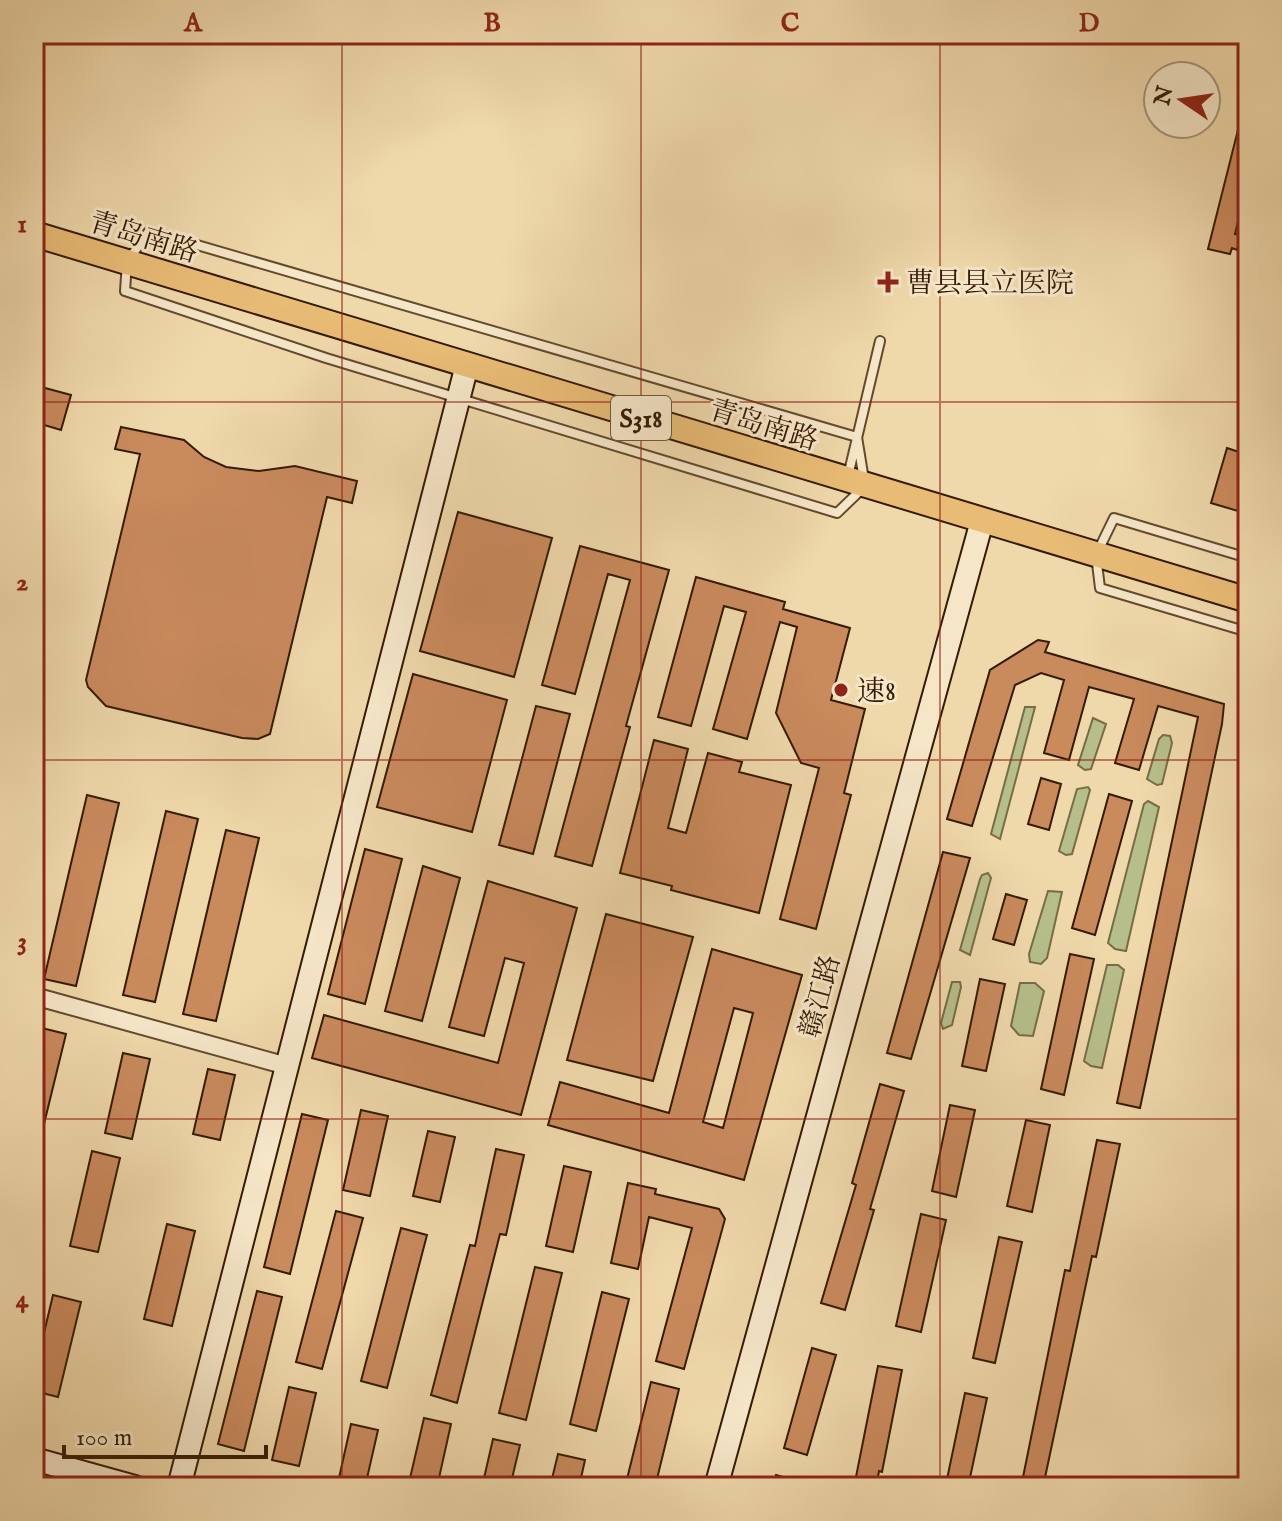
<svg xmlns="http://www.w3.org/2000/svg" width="1282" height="1521" viewBox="0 0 1282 1521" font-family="'IM FELL English','Noto Serif SC',serif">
	<rect width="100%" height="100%" fill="#efd8aa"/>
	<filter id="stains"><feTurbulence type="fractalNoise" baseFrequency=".0025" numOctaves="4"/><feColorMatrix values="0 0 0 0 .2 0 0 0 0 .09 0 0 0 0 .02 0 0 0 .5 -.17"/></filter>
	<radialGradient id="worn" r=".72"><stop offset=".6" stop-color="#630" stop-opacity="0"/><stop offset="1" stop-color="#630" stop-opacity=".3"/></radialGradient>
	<path fill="#b6bf8b" stroke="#766d46" stroke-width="2" d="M 1025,707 L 1035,707 L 1000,839 L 991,834 Z
		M 1093,718 L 1106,724 L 1091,769 L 1085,770 L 1078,765 Z
		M 1163,735 L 1170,736 L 1172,743 L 1162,784 L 1157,785 L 1147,779 L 1159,739 Z
		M 1088,787 L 1090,790 L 1072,854 L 1066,855 L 1059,851 L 1077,789 Z
		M 1148,801 L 1159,807 L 1126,951 L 1115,949 L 1108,943 L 1144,804 Z
		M 988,873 L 991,878 L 970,955 L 960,950 L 980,879 L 982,875 Z
		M 1048,891 L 1062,892 L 1047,958 L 1041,964 L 1030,962 L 1029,954 Z
		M 1118,965 L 1124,970 L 1102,1068 L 1091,1066 L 1084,1061 L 1107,965 Z
		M 952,982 L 960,982 L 961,987 L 952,1025 L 943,1029 L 941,1023 Z
		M 1020,983 L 1035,983 L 1044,991 L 1033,1036 L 1019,1035 L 1011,1026 Z"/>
	<path fill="#c98a5c" stroke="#351b02" stroke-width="2" fill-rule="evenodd" d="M 1244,106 L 1248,106 L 1248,182 L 1235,234 L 1241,235 L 1237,250 L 1232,248 L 1230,254 L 1208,249 Z
		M 34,385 L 71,395 L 61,430 L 34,422 Z
		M 121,427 L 184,440 L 204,457 L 226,467 L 259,471 L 295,466 L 357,481 L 352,503 L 327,497 L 270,734 L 258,739 L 242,738 L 106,706 L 88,687 L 86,680 L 140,454 L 115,449 Z
		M 1227,448 L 1248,455 L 1248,514 L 1211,503 Z
		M 458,512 L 552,538 L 514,677 L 420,651 Z
		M 580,546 L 669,570 L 626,726 L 630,727 L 592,866 L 555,856 L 630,580 L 608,574 L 575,694 L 542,685 Z
		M 696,577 L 785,602 L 783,609 L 850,628 L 831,700 L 865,709 L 844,793 L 851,795 L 816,929 L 780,919 L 819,768 L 801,763 L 776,713 L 797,627 L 780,622 L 747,739 L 713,729 L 746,612 L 724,606 L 691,726 L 658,717 Z
		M 1038,640 L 1049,642 L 1045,652 L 1224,704 L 1222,724 L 1140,1108 L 1117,1103 L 1198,717 L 1158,706 L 1139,770 L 1115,763 L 1134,699 L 1089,687 L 1069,760 L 1044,753 L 1064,680 L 1041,673 L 1015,685 L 972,826 L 947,819 L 990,670 Z
		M 413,674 L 507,700 L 472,832 L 377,807 Z
		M 536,706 L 570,714 L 533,854 L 499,845 Z
		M 654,740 L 688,749 L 668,828 L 686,833 L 708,753 L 742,762 L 739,772 L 791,785 L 759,913 L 671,890 L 672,886 L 620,873 Z
		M 1041,778 L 1061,784 L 1049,830 L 1028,824 Z
		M 1109,794 L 1132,801 L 1095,935 L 1072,928 Z
		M 87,795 L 119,803 L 76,986 L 44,979 Z
		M 166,811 L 198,819 L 155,1002 L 123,995 Z
		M 226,830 L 259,838 L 216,1021 L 183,1014 Z
		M 365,849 L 402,859 L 365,1004 L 328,994 Z
		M 943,852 L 970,858 L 911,1059 L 887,1053 Z
		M 423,866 L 460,878 L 422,1021 L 385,1011 Z
		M 488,881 L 577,908 L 521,1115 L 312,1058 L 324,1015 L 498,1063 L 524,963 L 505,958 L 484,1036 L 449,1027 Z
		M 1006,894 L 1027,900 L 1014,945 L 993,939 Z
		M 606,914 L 693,937 L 653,1081 L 567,1060 Z
		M 712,949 L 802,975 L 744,1180 L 548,1125 L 560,1082 L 669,1113 ZM 734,1008 L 753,1013 L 723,1128 L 703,1122 Z
		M 1070,954 L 1094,959 L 1064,1095 L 1041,1089 Z
		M 980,979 L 1005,984 L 986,1071 L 962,1066 Z
		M 38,1027 L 66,1034 L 43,1128 L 34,1126 L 34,1044 Z
		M 123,1053 L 150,1059 L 132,1139 L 105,1133 Z
		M 208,1069 L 235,1075 L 220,1140 L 193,1134 Z
		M 880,1084 L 904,1091 L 870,1209 L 874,1210 L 845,1310 L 821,1303 L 856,1185 L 852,1183 Z
		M 950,1105 L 975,1110 L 956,1197 L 932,1191 Z
		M 361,1110 L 388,1116 L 370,1196 L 343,1190 Z
		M 302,1114 L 328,1120 L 290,1274 L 264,1267 Z
		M 1026,1120 L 1050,1125 L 1032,1212 L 1007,1206 Z
		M 428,1131 L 455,1137 L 440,1202 L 413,1196 Z
		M 1097,1140 L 1120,1144 L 1096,1257 L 1092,1256 L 1043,1487 L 1021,1487 L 1065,1270 L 1070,1271 Z
		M 496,1149 L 524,1155 L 506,1235 L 500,1234 L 457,1403 L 431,1395 L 470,1245 L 475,1246 Z
		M 92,1151 L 120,1158 L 98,1252 L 70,1246 Z
		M 564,1166 L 591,1172 L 573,1252 L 546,1246 Z
		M 628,1183 L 656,1189 L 655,1194 L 719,1209 L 725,1219 L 684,1369 L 656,1361 L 692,1228 L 649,1217 L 638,1269 L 611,1263 Z
		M 336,1211 L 363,1218 L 322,1369 L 296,1362 Z
		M 921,1214 L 946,1220 L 921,1332 L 896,1326 Z
		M 167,1224 L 195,1231 L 172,1326 L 144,1319 Z
		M 401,1228 L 427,1235 L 387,1388 L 361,1381 Z
		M 999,1237 L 1022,1242 L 995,1363 L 973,1358 Z
		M 535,1267 L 562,1273 L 526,1420 L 499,1413 Z
		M 257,1291 L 282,1297 L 244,1451 L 218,1444 Z
		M 602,1292 L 629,1299 L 596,1431 L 570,1424 Z
		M 53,1295 L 81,1302 L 58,1397 L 34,1391 L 34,1375 Z
		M 812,1348 L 836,1355 L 807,1455 L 784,1448 Z
		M 878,1366 L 902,1370 L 882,1472 L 879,1471 L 876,1487 L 854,1487 Z
		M 651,1382 L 679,1389 L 655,1487 L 625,1487 Z
		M 289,1387 L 316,1393 L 299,1466 L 272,1460 Z
		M 965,1393 L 987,1398 L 968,1487 L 958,1487 L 946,1484 Z
		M 424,1418 L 451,1424 L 437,1487 L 408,1487 Z
		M 351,1424 L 378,1430 L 365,1487 L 337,1487 Z
		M 493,1439 L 520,1445 L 510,1487 L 482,1487 Z
		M 558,1454 L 585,1460 L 579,1487 L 550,1487 Z
		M 776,1475 L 808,1484 L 807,1487 L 772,1487 Z"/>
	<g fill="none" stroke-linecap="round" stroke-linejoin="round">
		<g stroke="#644a2c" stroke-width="12">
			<path id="lane" d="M 149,231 L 857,437 L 865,486 L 837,513 L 326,358 L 125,291 L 127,262 Z
				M 848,476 L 880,341
				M 1248,558 L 1114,518 L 1096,555 L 1100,588 L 1248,632"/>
		</g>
		<g stroke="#644a2c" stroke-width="20">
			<path id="street" d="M 34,996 L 287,1066"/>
		</g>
		<g stroke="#351b02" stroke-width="26">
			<path id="secondary" d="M 34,1459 L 135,1487
				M 179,1487 L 467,365
				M 716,1487 L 982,521"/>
		</g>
		<g stroke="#351b02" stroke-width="28">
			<path id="primary" d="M 34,234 L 1248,600"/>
		</g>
		<use href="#lane" stroke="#f5e6c8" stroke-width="8"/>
		<use href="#street" stroke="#f5e6c8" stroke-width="16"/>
		<use href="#secondary" stroke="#f5e6c8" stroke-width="22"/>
		<use href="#primary" stroke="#e8bc75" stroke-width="24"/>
	</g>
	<path fill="none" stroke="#8f2418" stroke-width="2" stroke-opacity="0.55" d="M 342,34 L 342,1487M 641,34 L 641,1487M 940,34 L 940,1487M 34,402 L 1248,402M 34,760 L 1248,760M 34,1119 L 1248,1119"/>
	<g fill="#8f2418" stroke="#f5e6c8" stroke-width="3">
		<path d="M884 270h8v8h8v8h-8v8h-8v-8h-8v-8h8z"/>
		<circle cx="841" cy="690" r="8"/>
	</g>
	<g text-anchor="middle" stroke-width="6" stroke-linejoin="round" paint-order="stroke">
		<rect fill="#f5e6c8" stroke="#6f583d" stroke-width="2" x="611" y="396" width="60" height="44" rx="6"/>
		<g font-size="26" font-weight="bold" fill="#351b02">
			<text x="641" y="427">S318</text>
		</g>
		<g font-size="28" fill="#351b02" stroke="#f5e6c8">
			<text transform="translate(144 236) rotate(17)" y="10">青岛南路</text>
			<text transform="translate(764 424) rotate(17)" y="10">青岛南路</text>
			<text transform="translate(819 996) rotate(-75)" y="10">赣江路</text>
		</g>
		<g font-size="28" fill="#351b02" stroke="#f5e6c8" text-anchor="start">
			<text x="906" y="292">曹县县立医院</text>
			<text x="857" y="700">速8</text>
		</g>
	</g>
	<rect width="1282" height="1521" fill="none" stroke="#efd8aa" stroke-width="88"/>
	<g transform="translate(1182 100) rotate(283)"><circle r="38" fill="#f5e6c8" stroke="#a89579" stroke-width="2"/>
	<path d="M0-6L14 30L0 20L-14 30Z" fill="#8f2418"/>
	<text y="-12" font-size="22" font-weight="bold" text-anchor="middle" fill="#351b02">N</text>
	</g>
	<path d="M64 1445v12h202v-12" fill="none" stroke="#351b02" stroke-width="4"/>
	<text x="76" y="1445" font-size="24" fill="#351b02" stroke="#f5e6c8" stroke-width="6" paint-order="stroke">100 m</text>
	<rect x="44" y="44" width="1194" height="1433" fill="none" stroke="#8f2418" stroke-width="3"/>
	<g font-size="26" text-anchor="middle" font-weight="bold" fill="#8f2418">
		<text x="193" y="31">A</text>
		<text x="492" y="31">B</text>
		<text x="790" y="31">C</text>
		<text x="1089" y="31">D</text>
		<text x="22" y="232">1</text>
		<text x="22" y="590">2</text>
		<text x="22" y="949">3</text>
		<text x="22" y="1307">4</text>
	</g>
	<rect width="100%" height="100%" filter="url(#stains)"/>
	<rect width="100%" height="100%" fill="url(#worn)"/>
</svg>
